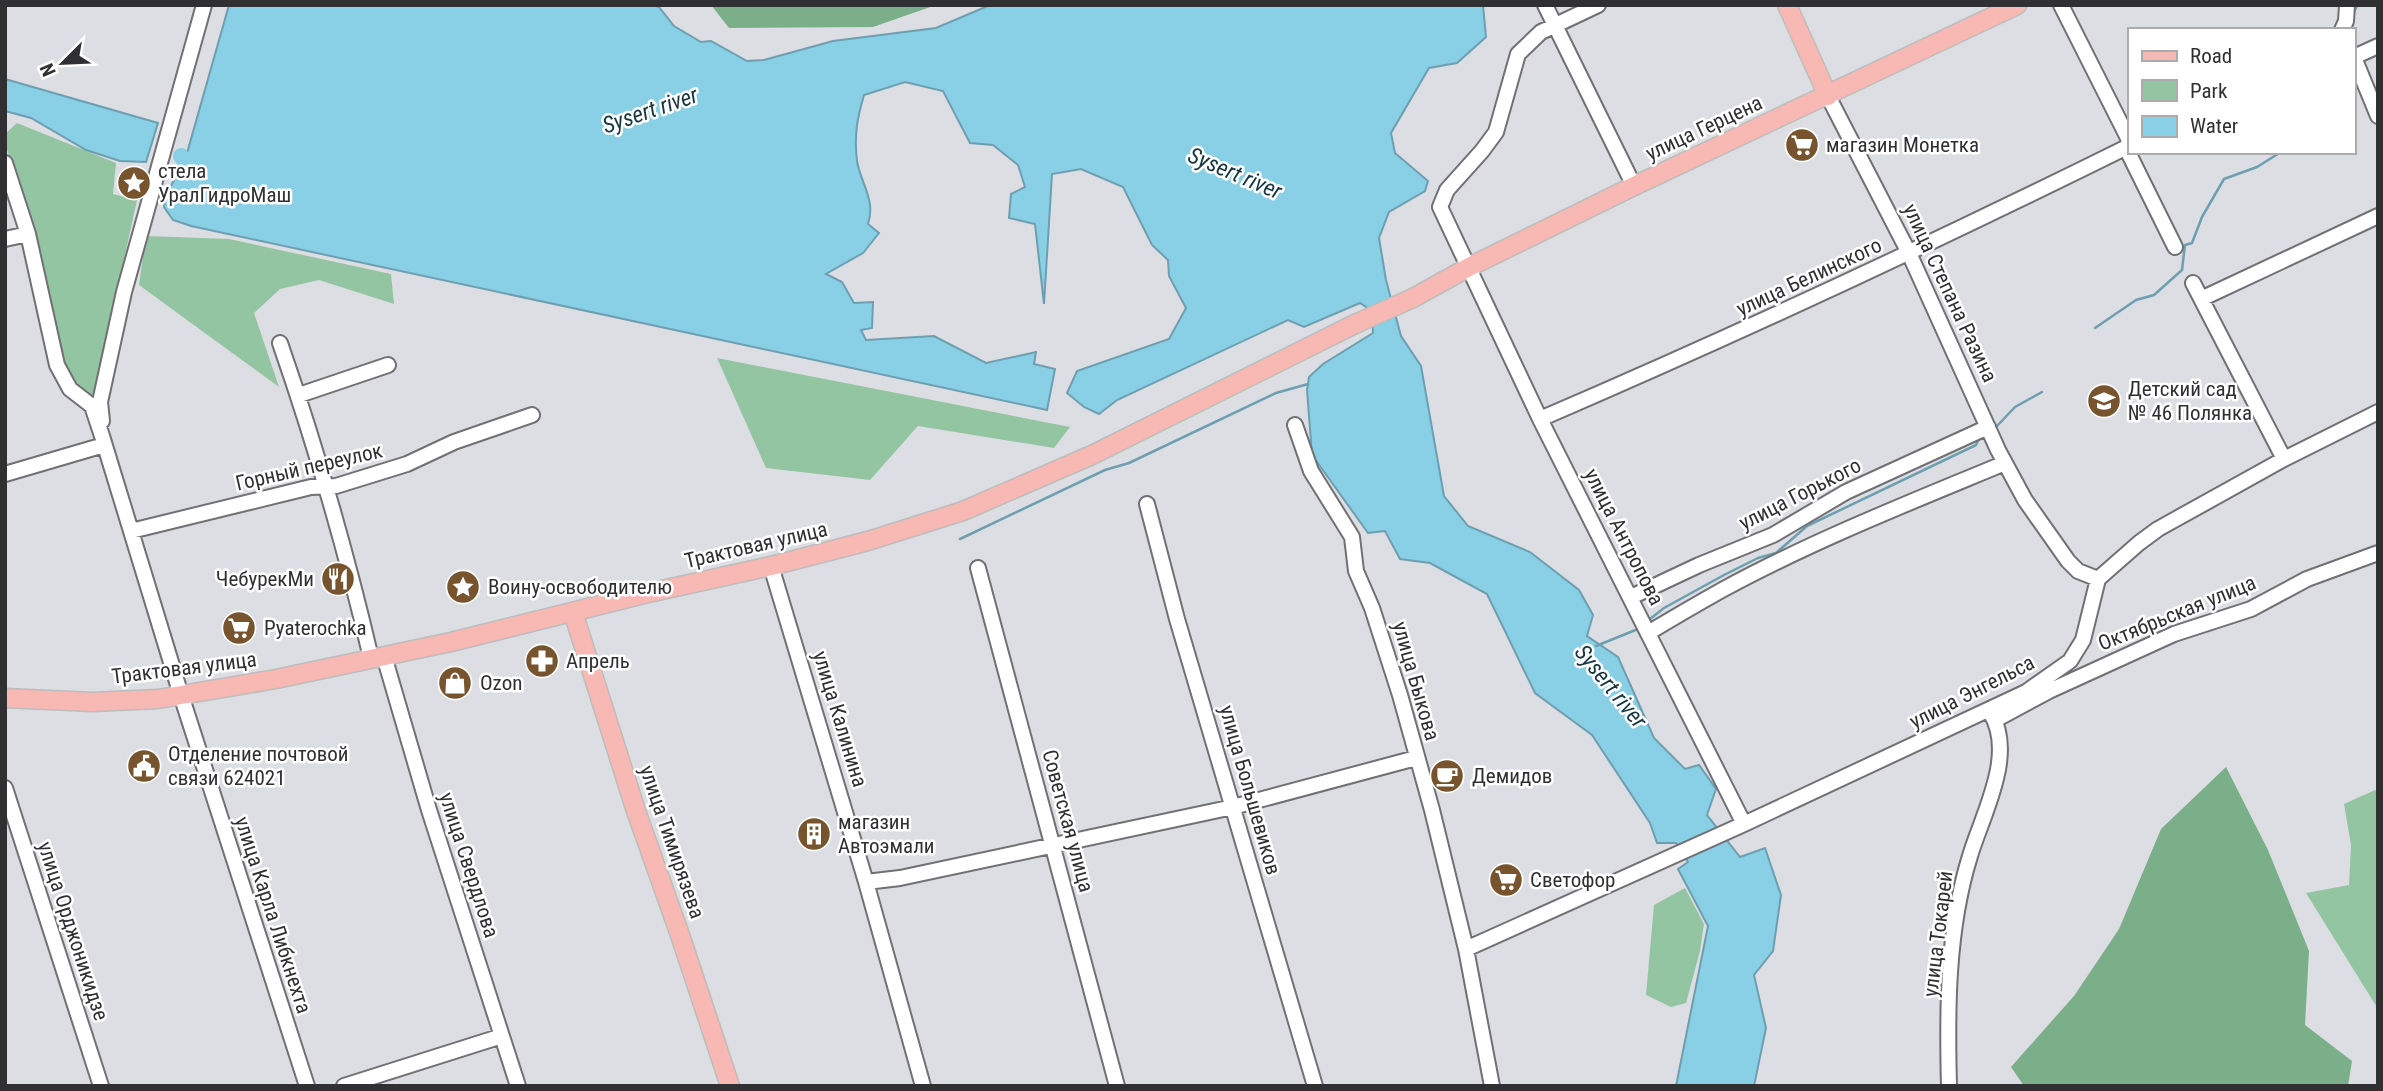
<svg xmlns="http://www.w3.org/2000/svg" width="2383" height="1091" viewBox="0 0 2383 1091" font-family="'Roboto Condensed',sans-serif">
	<rect width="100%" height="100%" fill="#dddee3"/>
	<path fill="#94c5a2" d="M 17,123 L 116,163 L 113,194 L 137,200 L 93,400 L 79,391 L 67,377 L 41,269 L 5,142 L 5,134 Z
		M 146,236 L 229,239 L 391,274 L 394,304 L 319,280 L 280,289 L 254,313 L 279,387 L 139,285 Z
		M 717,358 L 1070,427 L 1054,448 L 918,426 L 870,480 L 766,468 Z
		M 2375,790 L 2378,791 L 2378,1009 L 2306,893 L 2349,885 L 2351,845 L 2344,804 Z
		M 1685,888 L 1704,924 L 1700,951 L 1686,1003 L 1671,1007 L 1646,995 L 1654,905 Z"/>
	<path fill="#7aaf8a" d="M 711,5 L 936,5 L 873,27 L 729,28 Z
		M 2226,767 L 2268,850 L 2309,951 L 2305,1025 L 2352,1061 L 2348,1086 L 2024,1086 L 2011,1067 L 2074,996 L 2119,929 L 2161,829 Z"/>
	<path fill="#89cfe6" stroke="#6e9fb0" stroke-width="2" d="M 229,5 L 654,5 L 659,7 L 674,26 L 701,42 L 711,41 L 747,61 L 764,60 L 833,41 L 936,28 L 990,5 L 1483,5 L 1486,37 L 1457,63 L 1429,68 L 1391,133 L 1395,153 L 1428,181 L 1425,191 L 1389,212 L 1379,238 L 1386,280 L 1401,336 L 1421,366 L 1444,496 L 1468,526 L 1530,552 L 1579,590 L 1593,615 L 1587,636 L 1618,657 L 1654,738 L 1685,769 L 1699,765 L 1716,789 L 1707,815 L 1740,857 L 1765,848 L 1781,895 L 1773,951 L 1754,975 L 1766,1028 L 1754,1086 L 1676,1086 L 1708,926 L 1678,869 L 1688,862 L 1676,843 L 1657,843 L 1650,823 L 1592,735 L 1535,693 L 1487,594 L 1430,563 L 1400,559 L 1385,531 L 1368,533 L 1312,455 L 1307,390 L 1309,377 L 1323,364 L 1373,333 L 1372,311 L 1360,303 L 1304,327 L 1288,320 L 1117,400 L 1099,414 L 1084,407 L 1067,393 L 1077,371 L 1169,339 L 1186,308 L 1169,276 L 1168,260 L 1152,245 L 1123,187 L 1081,169 L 1052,174 L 1044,304 L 1035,224 L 1009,218 L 1011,194 L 1025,187 L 1018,165 L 993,145 L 970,143 L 943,91 L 905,82 L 864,95 C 857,119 854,136 857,161 C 861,184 876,200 868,224 L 879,233 L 863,253 L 826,274 L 842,282 L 854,303 L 873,302 L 872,328 L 861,330 L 866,340 L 934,336 L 986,363 L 1036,352 L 1034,364 L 1055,369 L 1047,410 L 191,226 L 173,220 L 164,207 L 167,193 L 185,160 Z
		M 5,79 L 158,123 L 146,162 L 120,161 L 86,150 L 31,118 L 5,111 Z"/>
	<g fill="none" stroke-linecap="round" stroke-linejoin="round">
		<path stroke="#6e9fb0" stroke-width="2.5" d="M 2353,15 L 2357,5
			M 2095,328 L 2136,300 L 2154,295 L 2182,270 L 2185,245 L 2192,243 L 2202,217 L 2224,179 L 2257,167 L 2281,152
			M 1997,426 L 2015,407 L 2042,392
			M 960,539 L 1105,470 L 1129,463 L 1276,393 L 1308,384
			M 1650,619 L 1664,608 L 1724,575 L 1758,558 L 1776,553 L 1807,526 L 1976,445 L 1980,437
			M 1596,646 L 1638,629"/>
		<path stroke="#89cfe6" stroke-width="16" d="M 181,156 L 197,178"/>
		<g stroke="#707075" stroke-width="18">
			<path id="minor" d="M 1545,5 L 1634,186
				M 1598,5 L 1541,32 L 1518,54 L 1496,132 L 1482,151 L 1447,190 L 1440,207 L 1540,419 L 1744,824
				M 2061,5 L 2128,138 L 2129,145
				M 2342,30 L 2346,21 L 2347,5
				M 2378,46 L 2356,56 L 2355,60 L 2378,116
				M 1828,96 L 1909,253 L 1998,450 L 2025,500 L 2068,561 L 2078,571 L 2098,579
				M 2129,146 L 2128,152 L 2175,247
				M 5,163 L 28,234 L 57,365 L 70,389 L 92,406 L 102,436 L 181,695 L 307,1086
				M 5,239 L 28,234
				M 2193,283 L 2284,459
				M 2203,298 L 2378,216
				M 280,343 C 316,447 346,551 371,658
				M 299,395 L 388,365
				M 1540,419 C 1740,333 1935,242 2129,146
				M 102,421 L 100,402 L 124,292 L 204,5
				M 1295,425 L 1311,471 L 1352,537 L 1356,571 L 1372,608 L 1400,695 L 1432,810 L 1466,949 L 1492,1086
				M 5,474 L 104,445
				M 1147,504 L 1177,619 L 1315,1086
				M 131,531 L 311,487 L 336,486 L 407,464 L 454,442 L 532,415
				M 771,566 L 866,882 L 923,1086
				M 978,568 L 1117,1086
				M 1631,597 L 1699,565 L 1773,535 L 1846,492 L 1988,427
				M 1648,633 C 1673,618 1697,604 1722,590 C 1812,541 1911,502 2005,463
				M 384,656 L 429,810 L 518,1086
				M 1995,720 L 2049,691 L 2174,634 L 2251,609 L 2307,579 L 2378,553
				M 5,788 L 101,1086
				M 866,882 L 900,878 L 1233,807 L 1416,758
				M 1466,949 L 1744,824 L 2026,692 L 2070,661 L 2083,640 L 2098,579 L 2139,543 L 2158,529 L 2284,459 L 2378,412
				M 344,1086 L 502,1036
				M 1949,1086 C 1947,1010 1947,930 1970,856 C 1982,815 2017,754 1990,712"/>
		</g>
		<g stroke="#bdbdbd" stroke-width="21">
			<path id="major" d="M 1787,5 L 1828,96
				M 573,612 L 636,811 L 680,935 L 730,1086
				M 5,698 L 93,702 L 158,699 L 276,679 L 451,642 L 644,594 L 771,566 L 868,541 L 963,511 L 1092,455 L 1355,324 L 1413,298 L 1469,267 L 1634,186 L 2017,5"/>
		</g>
		<use href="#minor" stroke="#fff" stroke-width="14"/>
		<use href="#major" stroke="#f8b8b3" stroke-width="18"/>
	</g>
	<defs>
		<g id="supermarket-disc" transform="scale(1.75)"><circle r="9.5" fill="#78542e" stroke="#fff"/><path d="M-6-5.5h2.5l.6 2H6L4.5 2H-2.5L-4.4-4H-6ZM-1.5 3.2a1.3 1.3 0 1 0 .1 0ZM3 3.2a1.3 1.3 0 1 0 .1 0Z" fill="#fff"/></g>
		<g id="sight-disc" transform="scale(1.75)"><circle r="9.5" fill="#78542e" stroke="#fff"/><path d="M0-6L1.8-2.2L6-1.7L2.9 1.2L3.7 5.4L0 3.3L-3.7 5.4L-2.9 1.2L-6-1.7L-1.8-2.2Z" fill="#fff"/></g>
		<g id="school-disc" transform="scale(1.75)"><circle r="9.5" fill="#78542e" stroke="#fff"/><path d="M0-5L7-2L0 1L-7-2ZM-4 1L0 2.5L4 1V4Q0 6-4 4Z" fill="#fff"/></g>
		<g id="restaurant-disc" transform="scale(1.75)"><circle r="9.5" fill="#78542e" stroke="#fff"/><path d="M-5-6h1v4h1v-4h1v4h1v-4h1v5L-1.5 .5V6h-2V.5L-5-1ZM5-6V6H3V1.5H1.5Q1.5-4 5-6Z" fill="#fff"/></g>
		<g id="pharmacy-disc" transform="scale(1.75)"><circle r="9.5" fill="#78542e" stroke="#fff"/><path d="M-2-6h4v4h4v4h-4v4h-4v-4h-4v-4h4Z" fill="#fff"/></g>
		<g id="shop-disc" transform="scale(1.75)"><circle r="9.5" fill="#78542e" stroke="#fff"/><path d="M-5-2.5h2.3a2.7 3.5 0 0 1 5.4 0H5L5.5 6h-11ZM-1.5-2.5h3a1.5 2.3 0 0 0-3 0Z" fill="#fff"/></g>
		<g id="civic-disc" transform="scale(1.75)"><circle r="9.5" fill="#78542e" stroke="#fff"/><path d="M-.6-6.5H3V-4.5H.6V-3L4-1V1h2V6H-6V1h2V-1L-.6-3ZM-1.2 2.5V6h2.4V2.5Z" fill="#fff"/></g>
		<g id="cafe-disc" transform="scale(1.75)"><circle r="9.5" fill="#78542e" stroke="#fff"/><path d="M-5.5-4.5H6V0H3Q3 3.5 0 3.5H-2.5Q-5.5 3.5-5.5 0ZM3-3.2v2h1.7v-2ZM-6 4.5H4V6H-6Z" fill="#fff"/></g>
		<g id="building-disc" transform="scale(1.75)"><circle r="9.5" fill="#78542e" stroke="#fff"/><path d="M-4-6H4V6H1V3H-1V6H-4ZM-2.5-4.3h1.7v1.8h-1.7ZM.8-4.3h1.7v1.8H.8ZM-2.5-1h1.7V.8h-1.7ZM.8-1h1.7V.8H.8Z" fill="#fff"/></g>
	</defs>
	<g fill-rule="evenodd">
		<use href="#supermarket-disc" x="1802" y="145"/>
		<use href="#sight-disc" x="134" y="183"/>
		<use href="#school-disc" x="2104" y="401"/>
		<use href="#restaurant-disc" x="338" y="579"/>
		<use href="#sight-disc" x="463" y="587"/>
		<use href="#supermarket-disc" x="239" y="628"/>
		<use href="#pharmacy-disc" x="542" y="661"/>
		<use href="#shop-disc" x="455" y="683"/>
		<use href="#civic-disc" x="144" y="766"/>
		<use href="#cafe-disc" x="1447" y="776"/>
		<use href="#building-disc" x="814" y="834"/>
		<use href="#supermarket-disc" x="1506" y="880"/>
	</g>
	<g text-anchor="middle" stroke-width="5" stroke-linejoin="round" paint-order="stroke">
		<g font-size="21" fill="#303032" stroke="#fff">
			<text transform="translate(1704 128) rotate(-25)" y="7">улица Герцена</text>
			<text transform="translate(1809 277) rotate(-25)" y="7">улица Белинского</text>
			<text transform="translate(1950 293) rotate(65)" y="7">улица Степана Разина</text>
			<text transform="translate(309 467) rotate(-13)" y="7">Горный переулок</text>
			<text transform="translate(1800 494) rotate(-27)" y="7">улица Горького</text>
			<text transform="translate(1624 537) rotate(63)" y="7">улица Антропова</text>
			<text transform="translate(756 545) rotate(-13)" y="7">Трактовая улица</text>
			<text transform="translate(2177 613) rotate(-22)" y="7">Октябрьская улица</text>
			<text transform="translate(184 668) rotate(-7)" y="7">Трактовая улица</text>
			<text transform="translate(1416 681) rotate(74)" y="7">улица Быкова</text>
			<text transform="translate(1972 692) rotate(-27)" y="7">улица Энгельса</text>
			<text transform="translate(840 719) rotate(73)" y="7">улица Калинина</text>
			<text transform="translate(1250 790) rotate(74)" y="7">улица Большевиков</text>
			<text transform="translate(1068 821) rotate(75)" y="7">Советская улица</text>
			<text transform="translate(672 842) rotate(71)" y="7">улица Тимирязева</text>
			<text transform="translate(469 865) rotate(72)" y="7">улица Свердлова</text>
			<text transform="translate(273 915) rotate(72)" y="7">улица Карла Либкнехта</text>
			<text transform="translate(73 931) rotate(72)" y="7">улица Орджоникидзе</text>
			<text transform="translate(1938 934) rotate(-83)" y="7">улица Токарей</text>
		</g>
		<g font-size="21" fill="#303032" stroke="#fff" text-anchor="start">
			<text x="1826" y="152">магазин Монетка</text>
			<text x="158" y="178">стела<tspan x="158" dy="24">УралГидроМаш</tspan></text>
			<text x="2128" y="396">Детский сад<tspan x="2128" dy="24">№ 46 Полянка</tspan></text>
			<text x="314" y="586" text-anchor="end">ЧебурекМи</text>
			<text x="488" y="594">Воину-освободителю</text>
			<text x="264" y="635">Pyaterochka</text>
			<text x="566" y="668">Апрель</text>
			<text x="480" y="690">Ozon</text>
			<text x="168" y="761">Отделение почтовой<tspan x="168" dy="24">связи 624021</tspan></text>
			<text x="1472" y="783">Демидов</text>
			<text x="838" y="829">магазин<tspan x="838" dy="24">Автоэмали</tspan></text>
			<text x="1530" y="887">Светофор</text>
		</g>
		<g font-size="23" font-style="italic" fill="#163842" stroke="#fff">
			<text transform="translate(650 110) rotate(-19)" y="8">Sysert river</text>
			<text transform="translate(1235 173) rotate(23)" y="8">Sysert river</text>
			<text transform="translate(1611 686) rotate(51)" y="8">Sysert river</text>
		</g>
	</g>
	<rect width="2383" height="1091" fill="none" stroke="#303032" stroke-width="14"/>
	<rect x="2128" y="28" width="228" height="126" fill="#ffffff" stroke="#acacad" stroke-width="2"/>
	<rect x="2142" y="51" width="35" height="10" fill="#f8b8b3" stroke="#acacad" stroke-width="2"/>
	<text x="2190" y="63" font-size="21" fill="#303032">Road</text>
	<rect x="2142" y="80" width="35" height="21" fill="#94c5a2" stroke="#acacad" stroke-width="2"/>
	<text x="2190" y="98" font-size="21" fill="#303032">Park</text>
	<rect x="2142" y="116" width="35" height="21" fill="#89cfe6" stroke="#acacad" stroke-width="2"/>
	<text x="2190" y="133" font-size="21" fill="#303032">Water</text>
	<g transform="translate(63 63) rotate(246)" stroke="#ffffff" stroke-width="5" paint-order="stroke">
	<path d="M0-5L12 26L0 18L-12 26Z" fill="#303032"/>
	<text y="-10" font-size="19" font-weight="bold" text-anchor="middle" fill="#303032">N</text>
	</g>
</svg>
